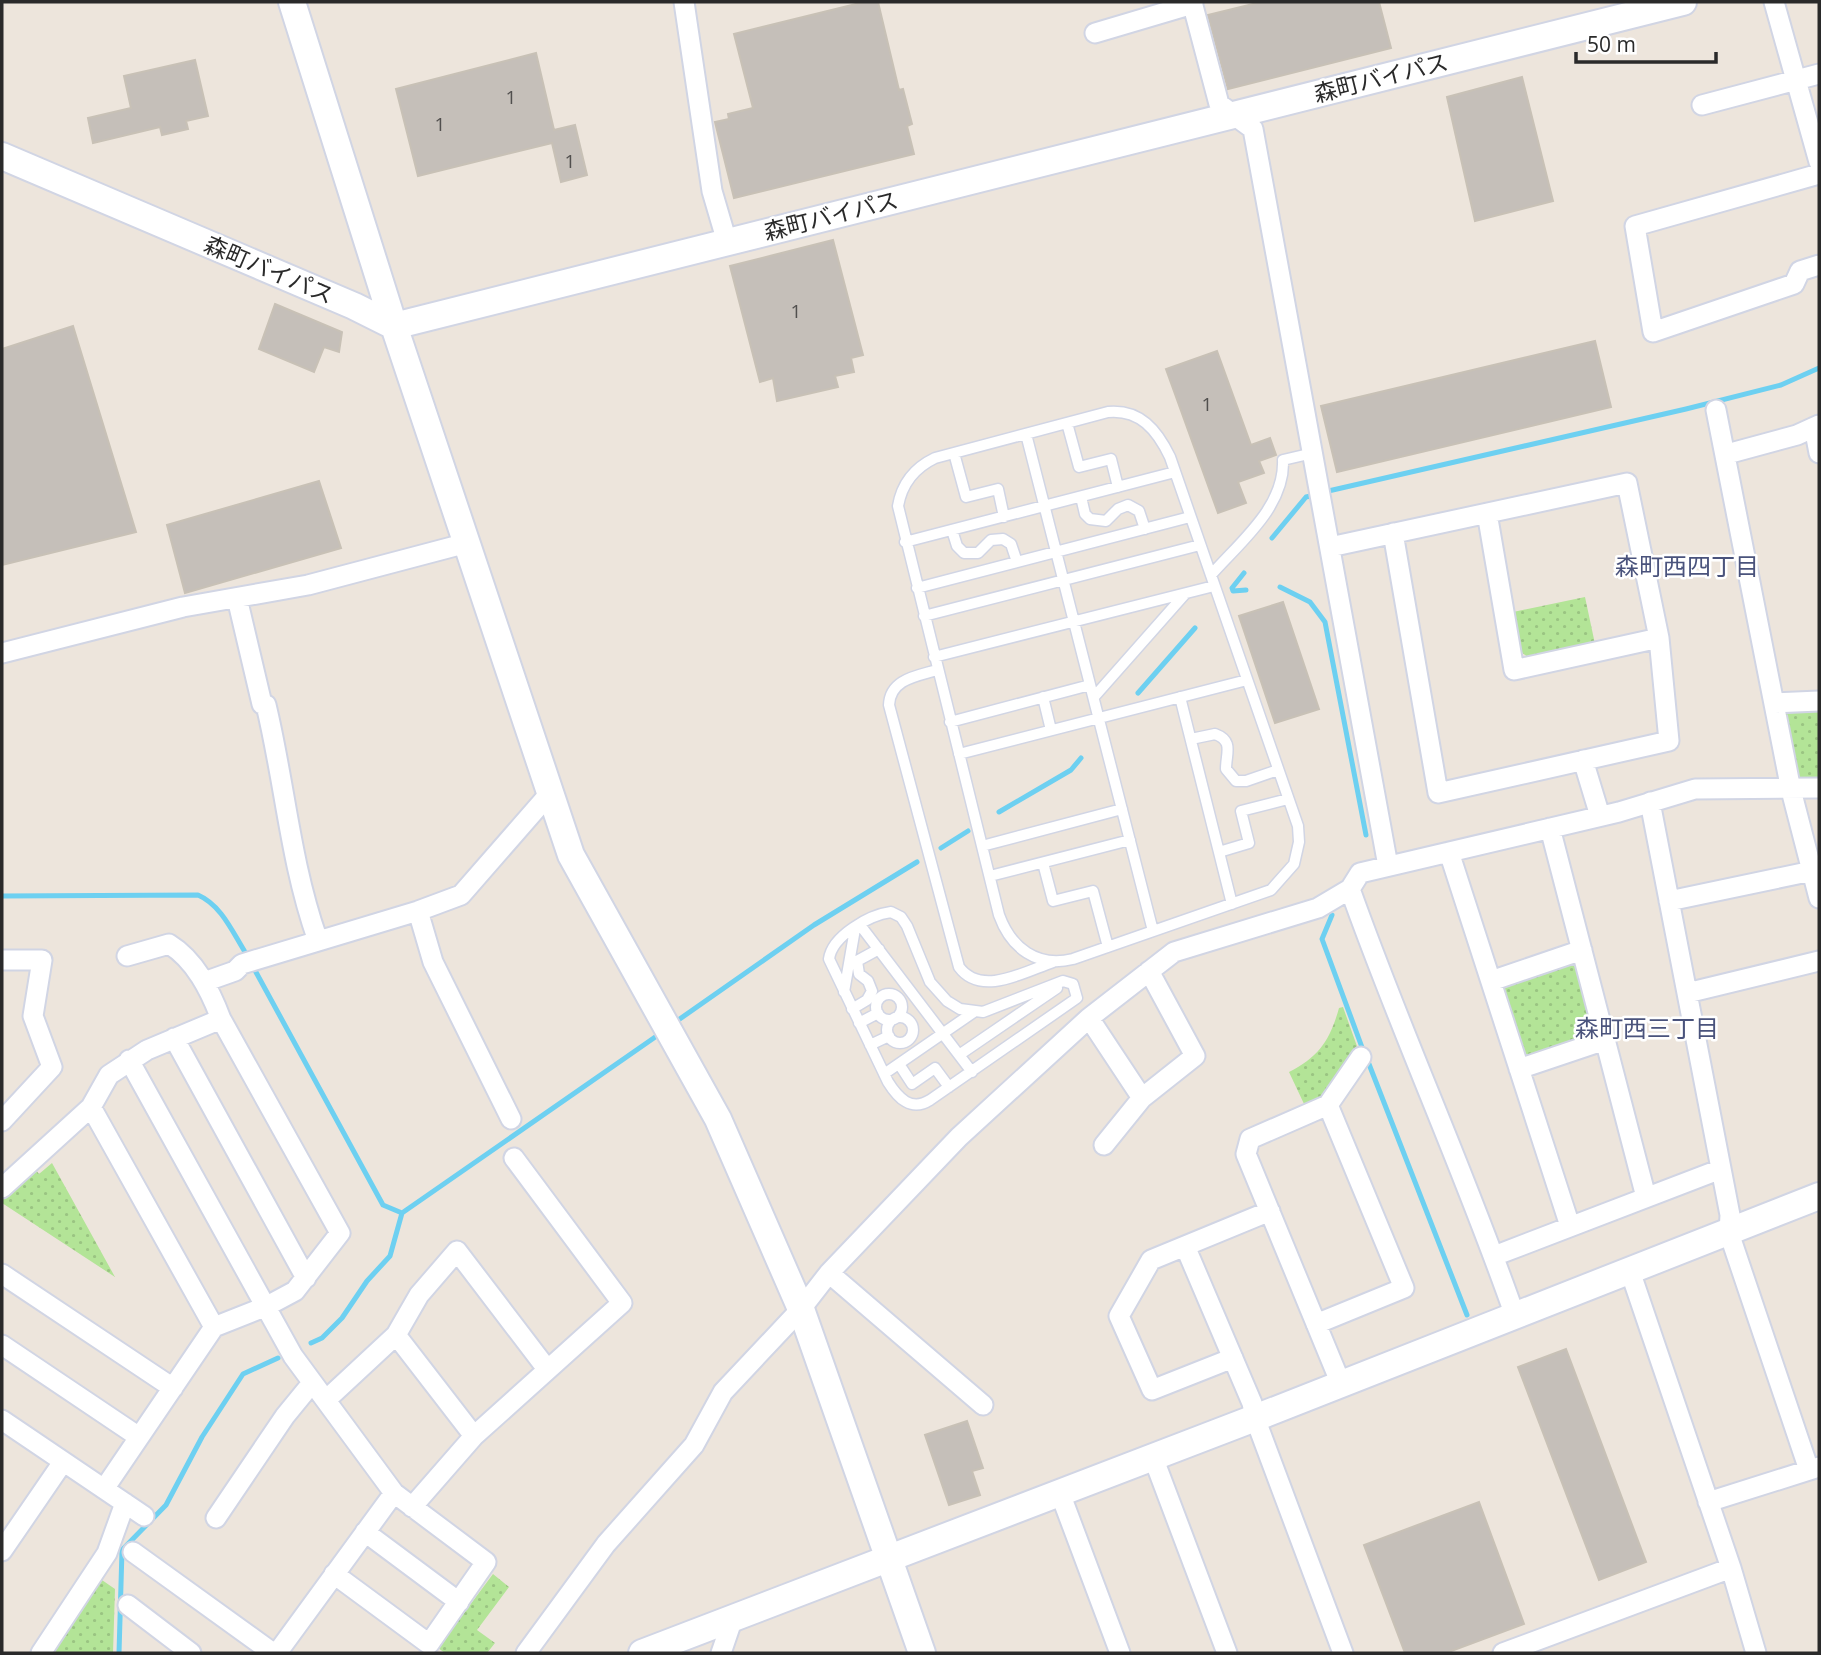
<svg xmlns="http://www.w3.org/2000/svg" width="1821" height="1655" viewBox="0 0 1821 1655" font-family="'Open Sans','Noto Sans JP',sans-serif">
	<defs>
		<pattern id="park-dots" width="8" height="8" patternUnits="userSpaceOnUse" patternTransform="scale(1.75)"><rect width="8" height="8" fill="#b3e497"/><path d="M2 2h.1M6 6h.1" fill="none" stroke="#9ac482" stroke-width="1.8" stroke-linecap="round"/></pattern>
	</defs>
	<rect width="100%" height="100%" fill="#ede5dc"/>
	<path fill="url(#park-dots)" d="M 1585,597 L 1595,644 L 1530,659 L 1519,650 L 1513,612 Z
		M 1819,706 L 1819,781 L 1797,780 L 1785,714 L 1792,707 Z
		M 1571,961 L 1576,964 L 1594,1032 L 1591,1039 L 1531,1058 L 1524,1055 L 1503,991 L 1507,982 Z
		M 1343,1007 L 1358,1049 L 1325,1097 L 1305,1106 L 1289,1072 C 1319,1057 1330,1040 1339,1008 Z
		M 52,1163 L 115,1277 L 2,1203 L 2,1197 L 35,1169 L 39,1174 Z
		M 493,1574 L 509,1587 L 477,1630 L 495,1643 L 487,1653 L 445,1653 L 438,1648 Z
		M 99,1578 L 115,1589 L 113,1653 L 54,1653 Z"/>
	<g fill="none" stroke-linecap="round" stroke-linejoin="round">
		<path stroke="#6dd0f1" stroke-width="5" d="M 1324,492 L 1686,409 L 1781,385 L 1819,368
			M 1272,538 L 1306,497 L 1315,495
			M 1244,573 L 1232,588 L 1233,591 L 1246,590
			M 1280,587 L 1310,602 L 1325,622 L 1366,835
			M 1138,693 L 1195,628
			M 999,812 L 1071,770 L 1081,758
			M 941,848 L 968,831
			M 2,896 L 198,895 C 221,905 232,931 245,952 L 383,1205 L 402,1213 L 661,1033
			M 1332,915 L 1322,939 L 1363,1050
			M 674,1023 L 814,925 L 917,862
			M 1367,1059 L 1467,1315
			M 311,1343 L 322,1338 L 342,1318 L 367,1281 L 390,1256 L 402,1213
			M 119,1653 L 122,1550 L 166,1505 L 202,1437 L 243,1374 L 278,1358"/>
	</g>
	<path fill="#c5bfb9" stroke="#c8c1b6" stroke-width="2" d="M 864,2 L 878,2 L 899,90 L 903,89 L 912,124 L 907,126 L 914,154 L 734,198 L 715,122 L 729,119 L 728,114 L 753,108 L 734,34 Z
		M 1261,2 L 1379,2 L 1391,48 L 1228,89 L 1208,15 Z
		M 536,53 L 554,130 L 575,125 L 587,175 L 561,182 L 552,143 L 418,176 L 396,89 Z
		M 195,60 L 208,116 L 186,121 L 188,129 L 162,135 L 160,127 L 93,143 L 88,118 L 131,108 L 124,76 Z
		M 1522,77 L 1553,201 L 1475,221 L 1447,97 Z
		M 833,240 L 863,355 L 851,358 L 854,372 L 835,376 L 838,387 L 777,401 L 773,378 L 760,382 L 730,266 Z
		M 275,304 L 342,332 L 339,352 L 324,347 L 314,372 L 259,349 Z
		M 73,326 L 136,532 L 2,565 L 2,349 Z
		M 1595,341 L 1611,407 L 1337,472 L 1321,406 Z
		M 1217,351 L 1251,445 L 1270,438 L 1276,455 L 1259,461 L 1264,473 L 1238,482 L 1246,503 L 1218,513 L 1166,369 Z
		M 319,481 L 341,548 L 185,593 L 167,525 Z
		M 1283,602 L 1319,709 L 1275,723 L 1239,616 Z
		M 1566,1349 L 1646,1562 L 1599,1580 L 1518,1367 Z
		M 967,1421 L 983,1468 L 972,1471 L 980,1495 L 949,1505 L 925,1435 Z
		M 1479,1502 L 1524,1624 L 1446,1653 L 1405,1653 L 1364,1545 Z"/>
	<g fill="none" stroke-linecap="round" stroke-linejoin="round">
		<g stroke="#d1d5e4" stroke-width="13">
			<path id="lane" d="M 1108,412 C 1140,409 1157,430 1170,457 L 1298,826 L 1299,842 L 1294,864 L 1271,890 L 1073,959 C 1037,968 1011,948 999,915 L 898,506 C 902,483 914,468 935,458 Z
				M 1067,423 L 1079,467 L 1111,459 L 1118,487
				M 1026,434 L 1153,931
				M 954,453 L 966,497 L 998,489 L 1004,517
				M 1081,497 L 1085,514 L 1090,519 L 1106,521 L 1118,509 L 1128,505 L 1139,511 L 1145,529
				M 952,530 L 957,546 L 964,553 L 978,553 L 991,540 L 1003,539 L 1011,544 L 1017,562
				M 905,542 L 1175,472
				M 1211,575 C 1240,542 1285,507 1283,460 L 1313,453
				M 917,588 L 1190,517
				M 924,616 L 1200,545
				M 934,657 L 1214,586
				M 937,670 C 917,676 890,679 889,705 L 959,967 C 981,997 1024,972 1053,962
				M 1043,697 L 1051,730
				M 1094,697 L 1185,594
				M 1180,697 L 1232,904
				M 950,722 L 1090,685
				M 1191,739 L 1215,734 C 1234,741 1226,753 1226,769 L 1236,781 L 1246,781 L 1278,770
				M 959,754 L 1247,680
				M 982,846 L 1122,809
				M 1219,852 L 1249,843 L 1241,811 L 1288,799
				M 1043,863 L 1053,901 L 1093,891 L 1108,947
				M 990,876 L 1130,840
				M 891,912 L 901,917 L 907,926 L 930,982 L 947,1001 L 960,1009 L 983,1012 L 1063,981 L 1073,984 L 1077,998 L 930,1100 C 911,1112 898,1098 888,1082 L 829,959 C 832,936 869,915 891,912 Z
				M 860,925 L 972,1072
				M 844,992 L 855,929
				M876 1007a13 13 0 1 1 26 0a13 13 0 1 1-26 0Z
				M 852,1009 L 867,1000 L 872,991 L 868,981 L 859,974 L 857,961 L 879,949
				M887 1030a13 13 0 1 1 26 0a13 13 0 1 1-26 0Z
				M 859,1023 L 878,1013
				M 870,1045 L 889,1036
				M 959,1055 L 1057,988
				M 899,1064 L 912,1084 L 935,1068 L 949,1087
				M 884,1074 L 974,1012"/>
		</g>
		<g stroke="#d1d5e4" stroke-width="23">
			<path id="street" d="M 684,2 L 712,191 L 727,242
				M 1192,2 L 1219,104 L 1253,129 L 1388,866
				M 1774,2 L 1819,162
				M 1095,33 L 1193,4
				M 1702,105 L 1819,74
				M 1819,174 L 1635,226 L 1653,332 L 1794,284 L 1800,271 L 1819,265
				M 1716,410 L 1791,790 L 1819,898
				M 1814,427 L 1819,453
				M 1727,454 L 1797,435 L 1819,425
				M 1487,513 L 1514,670 L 1659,638
				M 1330,547 L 1627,483 L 1659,638 L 1669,741 L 1438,793 L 1393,533
				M 237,598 L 262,704 L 266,705 C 285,784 290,861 317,938 L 314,942
				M 2,653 L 183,607 L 308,585 L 467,543
				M 1775,703 L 1819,701
				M 1583,760 L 1600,816
				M 1650,802 L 1730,1215 L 1729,1233 L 1809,1470
				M 1550,828 L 1646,1197
				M 1449,852 L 1570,1226
				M 1350,889 C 1401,1033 1465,1172 1515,1316
				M 1669,901 L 1812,871
				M 418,911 L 433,962 L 511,1119
				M 2,960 L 42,960 L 33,1016 L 52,1067 L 2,1121
				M 1491,981 L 1582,950
				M 204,982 L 235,971 L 242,964 L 418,911 L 461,895 L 550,793
				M 1687,993 L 1819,961
				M 1089,1018 L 1142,1098
				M 174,1038 L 306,1278
				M 129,1060 L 293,1356 L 394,1493 L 486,1562 L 429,1644 L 334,1574
				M 1519,1069 L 1605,1040
				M 1328,1105 L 1361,1057
				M 91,1107 L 214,1327
				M 1104,1145 L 1142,1098 L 1195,1056 L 1149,971
				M 2,1188 L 91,1107 L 109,1075 L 147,1050 L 221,1019
				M 1185,1246 L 1252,1403 L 1255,1418 L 1343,1653
				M 1494,1256 L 1721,1169
				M 1630,1271 L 1731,1568 L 1756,1653
				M 829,1273 L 983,1405
				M 2,1274 L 173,1388
				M 1316,1324 L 1404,1288 L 1328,1105 L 1250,1139 L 1246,1154 L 1341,1384
				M 396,1335 L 474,1436
				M 2,1345 L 139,1437
				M 1233,1358 L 1152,1390 L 1119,1316 L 1151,1260 L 1270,1211
				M 326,1400 L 396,1335 L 419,1295 L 457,1251 L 547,1369
				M 2,1420 L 144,1516
				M 1153,1457 L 1227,1653
				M 104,1489 L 214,1327 L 267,1306 L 295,1291 L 340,1233 L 221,1019 C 210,990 195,960 169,944 L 127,956
				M 1060,1493 L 1120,1653
				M 1708,1502 L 1819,1467
				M 412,1507 L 474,1436 L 622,1303 L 514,1158
				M 216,1518 L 285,1416 L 312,1383
				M 365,1532 L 459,1602
				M 2,1551 L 63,1462
				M 133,1552 L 273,1653
				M 128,1605 L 191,1653
				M 41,1653 L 107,1553 L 125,1503
				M 277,1653 L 394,1493
				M 526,1653 L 606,1544 L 694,1445 L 723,1392 L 801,1309 L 829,1273 L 959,1137 L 1089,1018 L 1174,952 L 1318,908 L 1350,889 L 1360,873 L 1619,812 L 1695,789 L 1819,788
				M 721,1653 L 733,1618
				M 1503,1653 L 1731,1568"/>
		</g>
		<g stroke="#d1d5e4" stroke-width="30">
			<path id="secondary" d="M 292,2 L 394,326 L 571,855 L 718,1119 L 801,1309 L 922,1653
				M 2,156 L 354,306 L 394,326 L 1683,2
				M 642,1653 L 1255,1418 L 1819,1196"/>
		</g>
		<use href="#lane" stroke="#fff" stroke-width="10"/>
		<use href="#street" stroke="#fff" stroke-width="19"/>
		<use href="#secondary" stroke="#fff" stroke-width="26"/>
	</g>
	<g text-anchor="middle" stroke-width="5" stroke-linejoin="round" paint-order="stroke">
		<g font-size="19" fill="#514f4e">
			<text x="511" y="104">1</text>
			<text x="440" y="131">1</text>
			<text x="570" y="168">1</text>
			<text x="796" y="318">1</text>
			<text x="1207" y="411">1</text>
		</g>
		<g font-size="23" fill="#2a2a2a" stroke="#fff">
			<text transform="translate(1381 78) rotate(-14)" y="8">森町バイパス</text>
			<text transform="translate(831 216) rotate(-14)" y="8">森町バイパス</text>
			<text transform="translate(269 270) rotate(23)" y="8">森町バイパス</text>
		</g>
		<g font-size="24" fill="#4a537c" stroke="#fff">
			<text x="1687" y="575">森町西四丁目</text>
			<text x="1647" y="1037">森町西三丁目</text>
		</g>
	</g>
	<rect width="1821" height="1655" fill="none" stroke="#2a2a2a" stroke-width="7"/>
	<path d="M1576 52v10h140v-10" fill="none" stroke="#2a2a2a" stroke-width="3.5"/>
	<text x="1587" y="52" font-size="21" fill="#2a2a2a" stroke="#ffffff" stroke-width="5" paint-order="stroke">50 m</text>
</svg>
